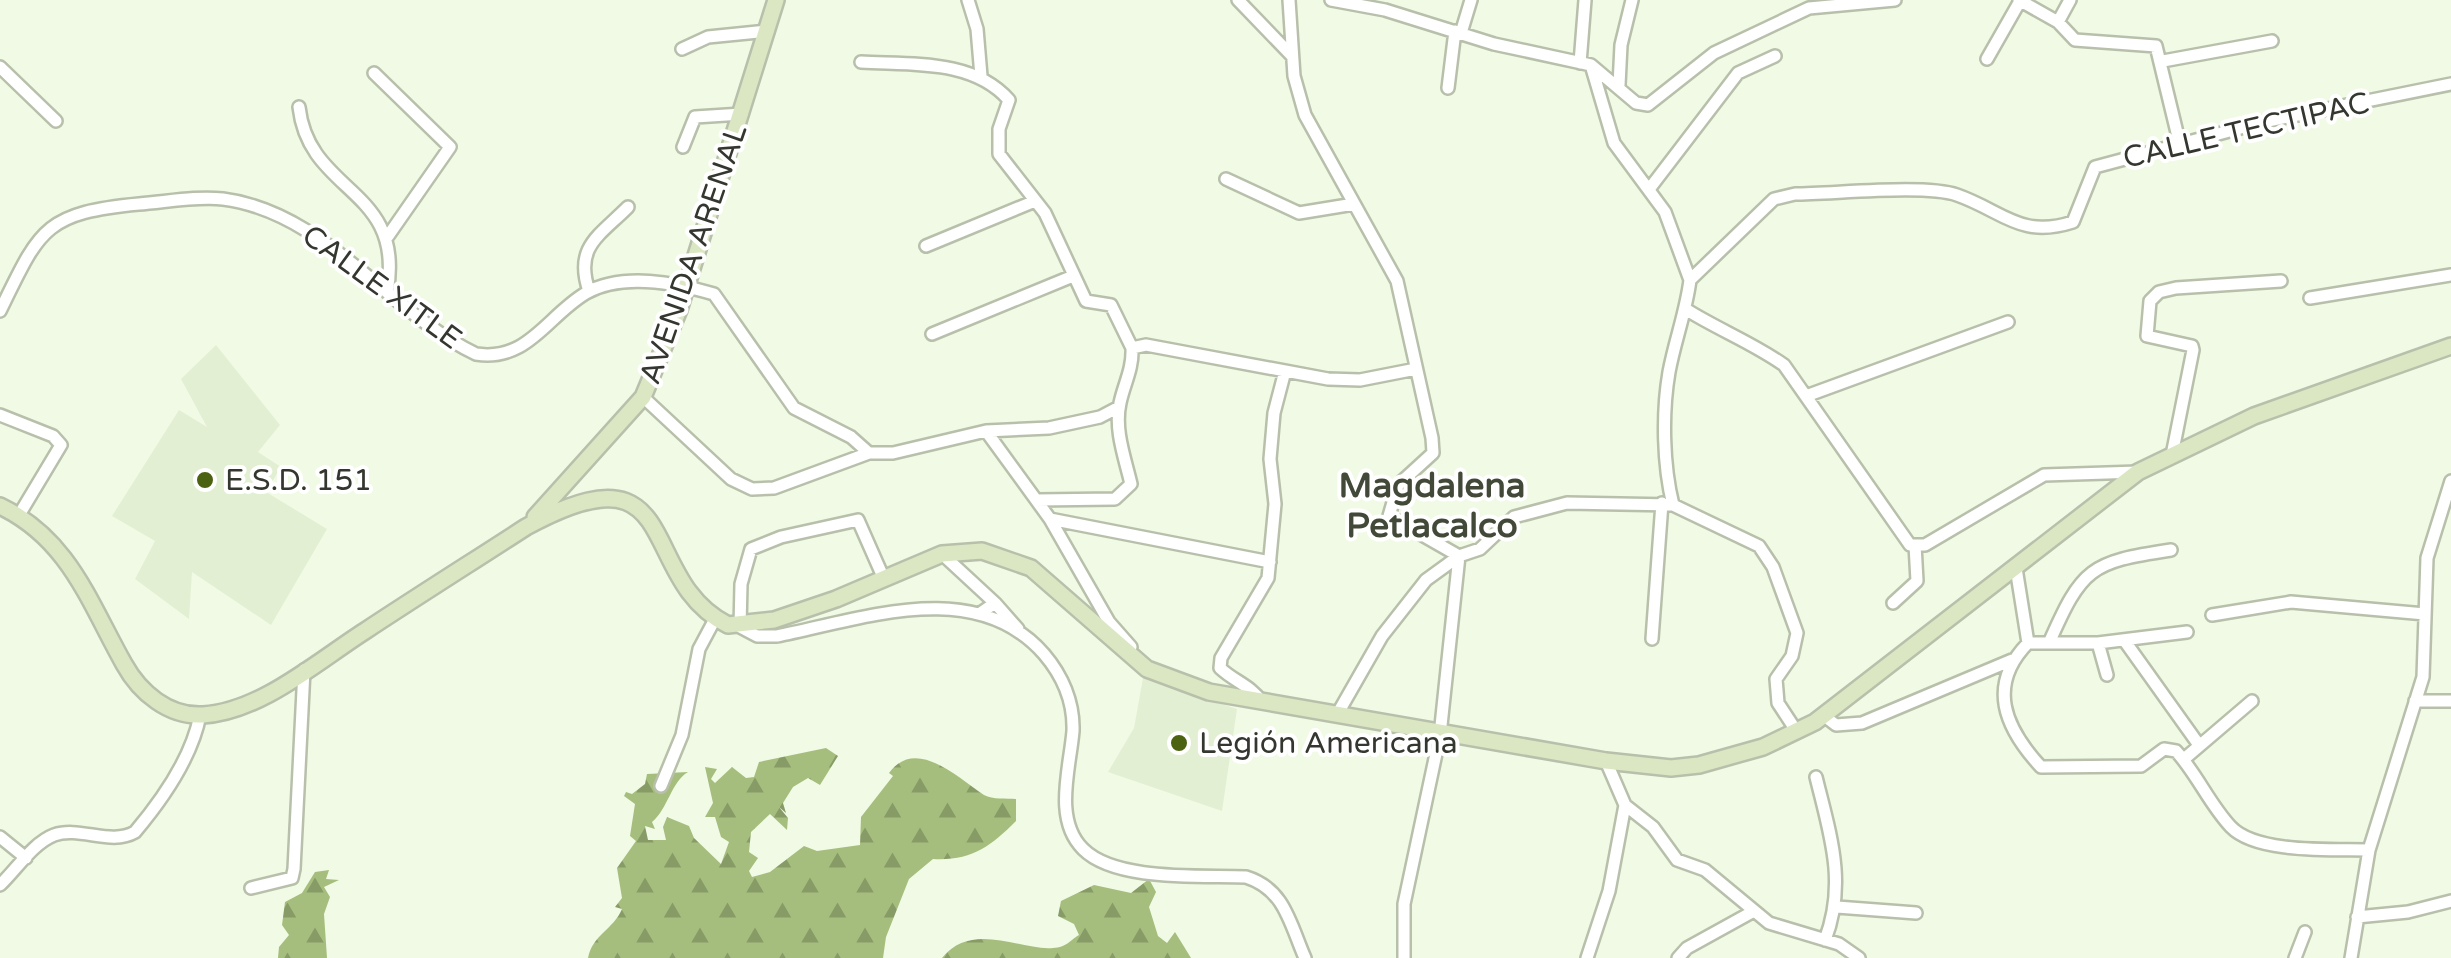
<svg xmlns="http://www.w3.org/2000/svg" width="2451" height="958" viewBox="0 0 2451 958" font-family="'Varela Round',sans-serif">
	<defs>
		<pattern id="forest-firs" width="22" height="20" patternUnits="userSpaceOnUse" patternTransform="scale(2.5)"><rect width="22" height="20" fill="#a5be7d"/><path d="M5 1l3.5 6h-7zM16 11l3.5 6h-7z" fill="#879b67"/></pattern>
	</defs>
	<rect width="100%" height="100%" fill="#f1fae5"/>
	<path fill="#e3efd3" d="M 216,345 L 280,425 L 258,452 L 281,467 L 266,492 L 327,529 L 271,625 L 192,572 L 189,619 L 135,579 L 155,541 L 112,516 L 179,410 L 207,427 L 181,379 Z
		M 1143,678 L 1237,709 L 1222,811 L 1108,772 L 1134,728 Z"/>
	<path fill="url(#forest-firs)" d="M 826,748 L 838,756 L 820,785 L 808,778 L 793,787 L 783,803 L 786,813 L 779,807 L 788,818 L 787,830 L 770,814 L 751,832 L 749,852 L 758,858 L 749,871 L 752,877 L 770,872 L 804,846 L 817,851 L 860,845 L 861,817 L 893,776 L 889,773 C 916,736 958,778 984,795 C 993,800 1006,798 1016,799 L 1016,821 C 990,847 971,861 933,859 L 909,879 L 886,937 L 883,958 L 588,958 C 593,934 613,930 622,909 L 615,907 L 622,898 L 617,868 L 636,841 L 630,836 L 635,804 L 624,796 L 626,792 L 632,794 L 645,784 L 647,774 L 688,772 C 671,782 668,809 652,822 L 655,829 L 645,826 L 648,840 L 666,840 L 663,827 L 667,817 L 689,826 L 694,838 L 721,864 L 729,842 L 721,837 L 715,817 L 705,817 L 713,803 L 705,767 L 717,769 L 711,779 L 715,783 L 732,767 L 746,778 L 754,777 L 759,762 Z
		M 329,870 L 326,879 L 339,880 L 324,887 L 330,897 L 324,914 L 327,958 L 278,958 L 279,947 L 289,935 L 282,925 L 285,902 L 302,893 L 315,872 Z
		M 1149,879 L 1156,892 L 1149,907 L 1158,936 L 1167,943 L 1175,932 L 1191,958 L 942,958 C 972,920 1021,951 1053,948 C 1067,947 1069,941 1079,935 L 1074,924 L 1058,916 L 1061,901 L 1094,885 L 1131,893 Z"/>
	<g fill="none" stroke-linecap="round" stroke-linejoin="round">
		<g stroke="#b8c0ac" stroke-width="16">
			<path id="street" d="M 968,0 L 977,29 L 981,76
				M 1238,0 L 1292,56
				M 1289,0 L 1294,76 L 1305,115 L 1397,281 L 1432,438 L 1433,453 L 1398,485 L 1389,516 L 1459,556
				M 1331,0 L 1385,10 L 1494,44 L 1591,65 L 1636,103 L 1648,105 L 1714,53 L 1809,8 L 1895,0
				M 2019,0 L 2058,22 L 2075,40 L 2156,46 L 2180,145
				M 2058,22 L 2070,0
				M 1461,33 L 1471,0
				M 682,49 L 708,37 L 768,31
				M 1987,59 L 2020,1
				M 2163,61 L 2272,41
				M 861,62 C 912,65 973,59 1009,100 L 999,129 L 999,154 L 1045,213 L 1086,301 L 1111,305 L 1132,348
				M 1580,63 L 1585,0
				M 1591,65 L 1614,143 L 1665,212 L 1690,280
				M 0,67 L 56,121
				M 374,73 L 450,147 L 388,236
				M 1619,85 L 1621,45 L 1632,0
				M 1448,88 L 1455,31
				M 299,107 C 309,195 406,187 387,292
				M 683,147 L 695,117 L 742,114
				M 1226,179 L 1299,213 L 1354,204
				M 1650,188 L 1738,73 L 1775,56
				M 926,246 L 1035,201
				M 589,291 C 574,247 599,236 628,207
				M 2310,298 L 2451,275
				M 1687,310 C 1719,330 1753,343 1784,365 L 1910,545 L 1925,545 L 2044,475 L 2138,472
				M 0,311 C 40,229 44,213 139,204 C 166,202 196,196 223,199 C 325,212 388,312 476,354 C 528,362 547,316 586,293 C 623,272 676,283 714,294 L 794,408 L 851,437 L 869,453
				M 932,334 L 1073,276
				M 1132,348 L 1146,345 L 1328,379 L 1360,380 L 1416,369
				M 1806,396 L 2008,322
				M 643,397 L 731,479 L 752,489 L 774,488 L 869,453 L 893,453 L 986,431 L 1049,428 L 1100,417 L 1119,407
				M 0,415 L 53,436 L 61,445 L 19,515
				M 986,431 L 1050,519 L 1109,622 L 1131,647
				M 2172,455 L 2193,350 L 2192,346 L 2147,336 L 2150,301 L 2159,292 L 2176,288 L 2281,281
				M 1037,500 L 1115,499 L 1131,484 C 1125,458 1114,430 1120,403 C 1124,384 1133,369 1132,348
				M 1673,505 C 1663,465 1662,413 1669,372 C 1675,340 1686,312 1690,280 L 1774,199 L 1795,194 C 1834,194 1925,184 1957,195 C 2003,211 2020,239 2073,222 L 2095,167 L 2263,122 L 2451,84
				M 1050,519 L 1270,562
				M 942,554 L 995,603 L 979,614
				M 2016,568 L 2028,643
				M 884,579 L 858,520 L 781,537 L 751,549 L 741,584 L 740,627 L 757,636 L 777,636 C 862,619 976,576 1044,654 C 1062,675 1074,702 1073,731 C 1070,768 1053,819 1083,849 C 1116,882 1203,875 1246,877 C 1285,889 1290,924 1305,958
				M 995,603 L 1018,629
				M 1893,603 L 1917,581 L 1915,545
				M 2212,615 L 2291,602 L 2425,614
				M 1652,639 L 1662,503
				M 2124,640 L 2199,745
				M 2028,643 C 1987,685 2004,727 2041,767 L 2141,766 L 2164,749 L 2176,751 C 2197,774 2210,805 2231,827 C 2257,854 2334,849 2369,850
				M 2028,643 L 2098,643 L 2187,632
				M 2049,643 C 2082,568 2090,562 2171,550
				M 2098,643 L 2107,675
				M 2415,701 L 2451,701
				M 1262,702 C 1250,685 1235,682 1220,668 L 1221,658 L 1268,578 L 1275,504 L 1270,459 L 1274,413 L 1285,371
				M 1338,713 L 1382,636 L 1426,580 L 1459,556 L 1480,549 L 1514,517 L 1567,503 L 1673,505 L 1759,546 L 1773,567 L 1797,633 L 1792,656 L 1776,679 L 1778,703 L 1797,732
				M 1823,715 L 1836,725 L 1862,723 L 2012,660
				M 2184,759 L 2252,701
				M 1606,761 L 1625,805 L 1653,827 L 1677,860 L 1705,870 L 1769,923 L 1839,944 L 1859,958
				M 1816,777 C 1830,834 1847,883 1825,940
				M 661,786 L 682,735 L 699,649 L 715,619
				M 0,837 L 26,858
				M 0,885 C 16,870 33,843 54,835 C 80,826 111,846 135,832 C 162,800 192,757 200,715
				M 251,888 L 292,878 L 294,869 L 304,670
				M 1837,907 L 1916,913
				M 2357,917 L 2408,912 L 2451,901
				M 1404,958 L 1404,904 L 1440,735 L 1459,556
				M 1587,958 L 1609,891 L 1625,805
				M 1678,958 L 1687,948 L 1754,911
				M 2295,958 L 2305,932
				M 2351,958 L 2369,850 L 2423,677 L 2427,558 L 2451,481"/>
		</g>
		<g stroke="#b8c0ac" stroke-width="20">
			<path id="secondary" d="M 0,506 C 69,539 89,602 124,664 C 140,693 169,717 203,715 C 260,712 318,661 365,631 C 418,596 472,562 526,527 C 687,439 635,579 728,625 L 774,620 L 836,599 L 942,554 L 982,551 L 1031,568 L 1147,669 L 1209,692 L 1606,761 L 1671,768 L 1699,765 L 1763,747 L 1815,722 L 2138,472 L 2254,416 L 2451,346
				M 535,517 L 643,397 L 679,310 L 776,0"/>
		</g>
		<use href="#street" stroke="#fff" stroke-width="11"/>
		<use href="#secondary" stroke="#dbe7c2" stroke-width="15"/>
	</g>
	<g fill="#4b6311" stroke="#fff" stroke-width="4">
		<circle cx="205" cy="480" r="10"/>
		<circle cx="1179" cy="743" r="10"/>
	</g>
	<g text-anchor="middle" stroke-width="8" stroke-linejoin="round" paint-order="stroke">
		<g font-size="30" fill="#34372f" stroke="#fff">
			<text transform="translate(2246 130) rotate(-13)" y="10">CALLE TECTIPAC</text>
			<text transform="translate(693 254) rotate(-71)" y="10">AVENIDA ARENAL</text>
			<text transform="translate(382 287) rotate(36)" y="10">CALLE XITLE</text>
		</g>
		<g font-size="30" fill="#34372f" stroke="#fff" text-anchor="start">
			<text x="225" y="490">E.S.D. 151</text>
			<text x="1199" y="753">Legión Americana</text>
		</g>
		<g font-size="35" font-weight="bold" fill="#424938" stroke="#fff">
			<text x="1432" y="497">Magdalena<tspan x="1432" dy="40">Petlacalco</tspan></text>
		</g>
	</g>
</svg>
